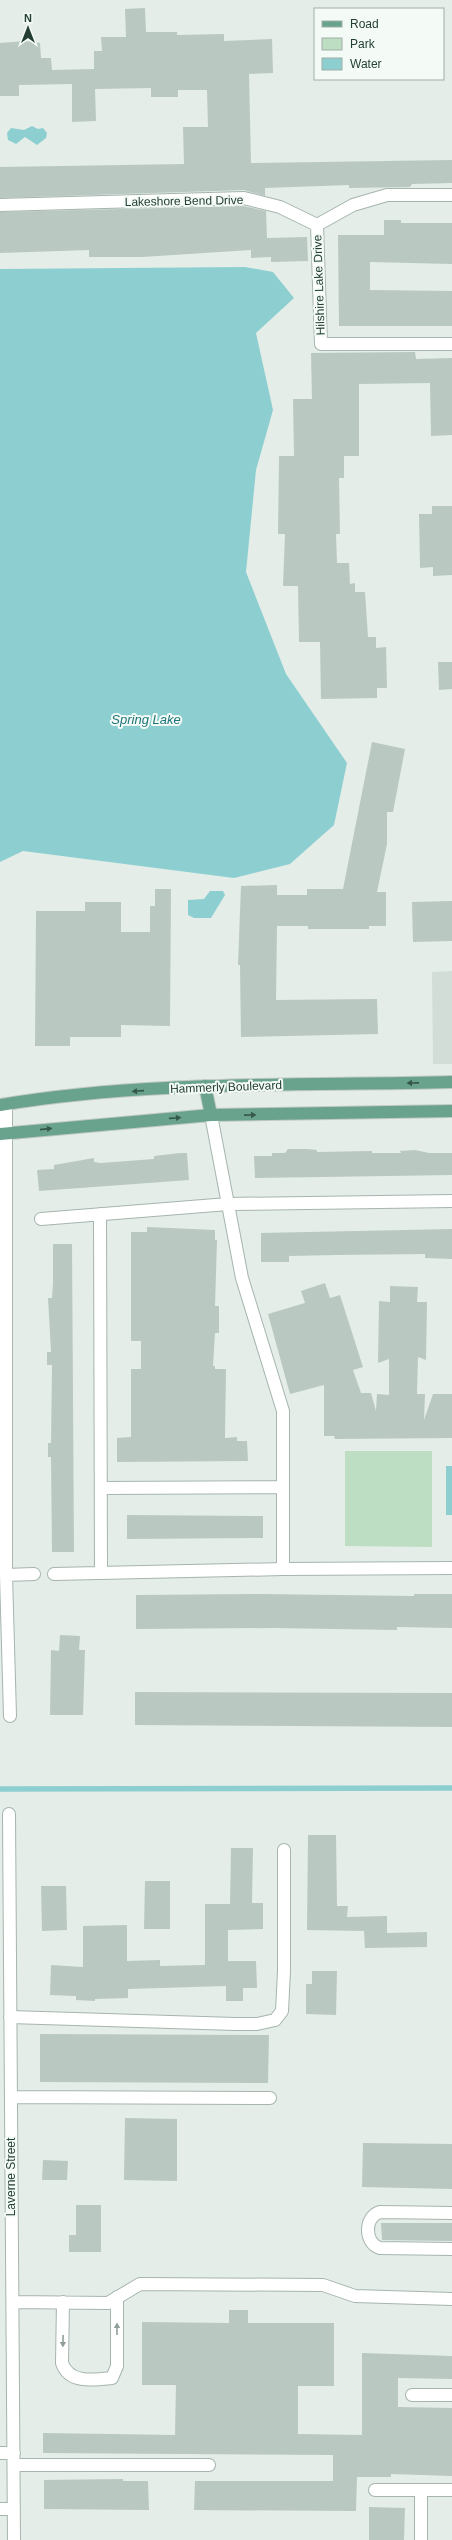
<svg xmlns="http://www.w3.org/2000/svg" width="452" height="2540" viewBox="0 0 452 2540" font-family="Helvetica,sans-serif">
	<rect width="100%" height="100%" fill="#e4ede8"/>
	<path fill="#d2ddd7" d="M 452,971 L 452,1064 L 433,1064 L 432,972 Z"/>
	<path fill="#bddec2" d="M 345,1451 L 432,1451 L 432,1547 L 345,1546 Z"/>
	<path fill="#8dcfd1" d="M 32,126 L 38,129 L 43,128 L 47,133 L 46,138 L 37,145 L 25,137 L 16,144 L 8,140 L 7,133 L 11,128 L 24,130 Z
		M 245,267 L 273,272 L 294,298 L 256,333 L 273,410 L 256,470 L 246,572 L 286,674 L 347,763 L 334,825 L 290,864 L 234,878 L 23,851 L 0,862 L 0,269 Z
		M 210,891 L 223,891 L 225,895 L 211,918 L 194,918 L 188,915 L 188,900 L 204,899 Z
		M 446,1466 L 452,1466 L 452,1515 L 446,1515 Z"/>
	<g fill="none" stroke-linecap="round" stroke-linejoin="round">
		<path stroke="#8dcfd1" stroke-width="5.5" d="M 0,1789 L 452,1788"/>
	</g>
	<path fill="#b9c8c1" d="M 145,8 L 146,32 L 177,32 L 177,35 L 224,34 L 224,41 L 272,39 L 273,73 L 249,74 L 251,163 L 452,160 L 452,183 L 412,184 L 410,187 L 349,188 L 349,185 L 265,188 L 265,196 L 244,190 L 0,198 L 0,167 L 184,164 L 183,127 L 208,127 L 207,90 L 178,90 L 178,97 L 151,97 L 151,88 L 95,89 L 96,121 L 72,122 L 72,84 L 19,85 L 19,96 L 0,96 L 0,43 L 25,41 L 40,43 L 41,58 L 51,58 L 52,70 L 94,69 L 94,51 L 102,51 L 101,37 L 126,37 L 125,9 Z
		M 243,206 L 266,211 L 267,238 L 307,237 L 308,261 L 271,262 L 271,257 L 251,258 L 251,250 L 142,257 L 89,257 L 89,250 L 0,253 L 0,212 Z
		M 384,220 L 401,220 L 401,223 L 452,223 L 452,264 L 370,262 L 370,290 L 452,291 L 452,326 L 339,326 L 338,235 L 384,235 Z
		M 415,352 L 416,359 L 452,358 L 452,435 L 431,436 L 430,383 L 359,384 L 359,456 L 344,456 L 344,478 L 339,478 L 340,534 L 336,534 L 337,563 L 349,563 L 350,584 L 355,583 L 355,592 L 365,592 L 368,637 L 376,637 L 376,648 L 386,647 L 387,688 L 377,688 L 377,698 L 321,699 L 320,642 L 299,642 L 298,586 L 283,586 L 285,534 L 278,534 L 279,456 L 294,456 L 293,399 L 312,399 L 311,353 Z
		M 432,506 L 452,506 L 452,575 L 433,576 L 433,567 L 420,568 L 419,514 L 432,514 Z
		M 438,662 L 452,662 L 452,689 L 439,690 Z
		M 372,742 L 405,749 L 393,812 L 387,812 L 387,844 L 377,892 L 386,892 L 386,926 L 369,926 L 369,929 L 308,929 L 308,926 L 277,926 L 276,1000 L 377,999 L 378,1034 L 241,1037 L 240,965 L 238,965 L 241,886 L 277,885 L 277,895 L 307,895 L 307,889 L 343,889 Z
		M 155,889 L 171,889 L 170,1026 L 121,1025 L 121,1037 L 70,1037 L 70,1046 L 35,1046 L 36,911 L 85,911 L 85,902 L 121,902 L 121,932 L 150,932 L 150,906 L 155,906 Z
		M 452,901 L 452,941 L 413,942 L 412,902 Z
		M 288,1149 L 307,1149 L 317,1150 L 317,1152 L 372,1151 L 372,1153 L 401,1153 L 400,1151 L 415,1150 L 429,1153 L 452,1153 L 452,1175 L 255,1178 L 254,1156 L 272,1156 L 272,1153 L 285,1153 Z
		M 180,1153 L 187,1153 L 189,1180 L 39,1191 L 37,1170 L 54,1169 L 54,1165 L 94,1158 L 94,1162 L 101,1163 L 154,1159 L 154,1156 Z
		M 147,1227 L 215,1230 L 215,1240 L 217,1240 L 215,1306 L 219,1306 L 219,1333 L 215,1333 L 213,1366 L 215,1366 L 215,1369 L 226,1369 L 225,1438 L 237,1437 L 237,1441 L 247,1441 L 248,1461 L 117,1462 L 117,1438 L 131,1437 L 131,1369 L 141,1369 L 141,1341 L 131,1341 L 131,1232 L 147,1232 Z
		M 452,1229 L 452,1259 L 425,1258 L 425,1254 L 335,1255 L 289,1256 L 289,1262 L 261,1262 L 261,1233 Z
		M 53,1244 L 72,1244 L 74,1552 L 52,1552 L 51,1457 L 48,1457 L 48,1443 L 51,1443 L 52,1365 L 47,1365 L 47,1352 L 51,1352 L 48,1298 L 52,1298 L 53,1283 Z
		M 325,1283 L 330,1298 L 340,1295 L 363,1367 L 353,1370 L 361,1393 L 371,1393 L 376,1411 L 377,1394 L 389,1395 L 389,1359 L 378,1363 L 379,1301 L 390,1302 L 390,1286 L 418,1287 L 417,1302 L 427,1302 L 426,1360 L 418,1357 L 417,1394 L 425,1394 L 424,1420 L 433,1394 L 452,1394 L 452,1438 L 335,1439 L 334,1436 L 324,1436 L 324,1385 L 290,1394 L 268,1314 L 305,1303 L 301,1291 Z
		M 127,1515 L 263,1516 L 263,1538 L 127,1539 Z
		M 260,1594 L 414,1596 L 414,1594 L 452,1594 L 452,1628 L 397,1627 L 397,1630 L 273,1628 L 136,1629 L 136,1595 Z
		M 60,1635 L 80,1636 L 79,1650 L 85,1650 L 83,1715 L 50,1715 L 51,1650 L 59,1651 Z
		M 135,1692 L 452,1693 L 452,1727 L 135,1725 Z
		M 308,1835 L 336,1835 L 337,1906 L 348,1906 L 347,1917 L 387,1916 L 387,1933 L 427,1932 L 427,1947 L 365,1948 L 364,1931 L 307,1930 Z
		M 231,1848 L 253,1848 L 252,1903 L 263,1903 L 263,1929 L 228,1930 L 228,1961 L 256,1961 L 257,1988 L 243,1988 L 243,2001 L 226,2001 L 226,1986 L 128,1989 L 128,1998 L 95,1999 L 95,2001 L 76,2000 L 76,1996 L 50,1995 L 51,1965 L 83,1967 L 83,1926 L 127,1925 L 127,1961 L 160,1960 L 160,1966 L 205,1965 L 205,1904 L 230,1904 Z
		M 145,1881 L 170,1881 L 170,1929 L 144,1929 Z
		M 41,1886 L 66,1886 L 67,1930 L 42,1931 Z
		M 312,1971 L 337,1971 L 336,2015 L 306,2014 L 306,1984 L 312,1984 Z
		M 40,2034 L 269,2035 L 268,2083 L 40,2082 Z
		M 125,2118 L 177,2119 L 177,2181 L 124,2180 Z
		M 363,2143 L 452,2144 L 452,2189 L 362,2187 Z
		M 43,2160 L 68,2161 L 67,2180 L 42,2180 Z
		M 76,2205 L 101,2205 L 101,2252 L 69,2252 L 69,2235 L 76,2235 Z
		M 381,2223 L 452,2223 L 452,2241 L 382,2240 Z
		M 229,2310 L 248,2310 L 248,2323 L 334,2323 L 334,2386 L 298,2386 L 298,2434 L 362,2435 L 362,2353 L 452,2356 L 452,2379 L 398,2378 L 398,2407 L 452,2408 L 452,2476 L 391,2474 L 391,2477 L 357,2477 L 356,2511 L 194,2510 L 195,2481 L 333,2481 L 333,2455 L 43,2453 L 43,2433 L 175,2435 L 176,2385 L 142,2385 L 142,2322 L 229,2323 Z
		M 123,2479 L 123,2481 L 148,2481 L 149,2510 L 44,2509 L 44,2480 Z
		M 369,2507 L 405,2508 L 404,2540 L 369,2540 Z"/>
	<g fill="none" stroke-linecap="round" stroke-linejoin="round">
		<g stroke="#a6b5ae" stroke-width="14">
			<path id="minor" d="M 0,205 L 244,198 L 280,207 L 317,225 L 353,205 L 387,195 L 452,195
				M 317,225 L 321,344 L 452,344
				M 6,1104 L 6,1575 L 10,1716
				M 211,1115 L 242,1278 L 283,1411 L 283,1569
				M 100,1214 L 101,1572
				M 41,1219 L 228,1204 L 452,1201
				M 101,1488 L 283,1487
				M 54,1574 L 283,1569 L 452,1568
				M 6,1575 L 34,1574
				M 9,1814 L 14,2540
				M 10,2017 L 235,2024 L 257,2024 L 275,2020 L 282,2011 L 284,1971 L 284,1850
				M 11,2097 L 270,2098
				M 452,2213 L 380,2212 C 364,2217 364,2243 380,2248 L 452,2249
				M 13,2302 L 108,2303 L 140,2284 L 323,2285 L 355,2296 L 452,2299
				M 63,2302 L 62,2363 C 69,2384 94,2380 112,2378 L 117,2366 L 117,2297
				M 412,2395 L 452,2395
				M 0,2453 L 14,2453
				M 14,2465 L 209,2465
				M 375,2490 L 452,2490
				M 421,2490 L 421,2540
				M 0,2509 L 14,2509"/>
		</g>
		<g stroke="#c1c9c6" stroke-width="14">
			<path id="major" d="M 205,1086 L 211,1115
				M 0,1105 C 149,1080 302,1086 452,1082
				M 0,1134 L 211,1115 L 452,1111"/>
		</g>
		<use href="#minor" stroke="#fff" stroke-width="12"/>
		<use href="#major" stroke="#69a28d" stroke-width="12"/>
	</g>
	<defs><path id="oneway-solid" d="M-6-.8H1V-3.2L6.5 0L1 3.2V.8H-6Z"/></defs>
	<g fill="#34584a">
		<use href="#oneway-solid" transform="translate(413 1083) rotate(179)"/>
		<use href="#oneway-solid" transform="translate(138 1091) rotate(176)"/>
		<use href="#oneway-solid" transform="translate(250 1115) rotate(-1)"/>
		<use href="#oneway-solid" transform="translate(175 1118) rotate(-4)"/>
		<use href="#oneway-solid" transform="translate(46 1129) rotate(-6)"/>
	</g>
	<g fill="#919f9a">
		<use href="#oneway-solid" transform="translate(117 2329) rotate(-90)"/>
		<use href="#oneway-solid" transform="translate(63 2341) rotate(91)"/>
	</g>
	<g text-anchor="middle" stroke-width="4" stroke-linejoin="round" paint-order="stroke">
		<g font-size="12" fill="#233f34" stroke="#f4faf6">
			<text transform="translate(184 201) rotate(-1)" y="4">Lakeshore Bend Drive</text>
			<text transform="translate(319 285) rotate(-92)" y="4">Hilshire Lake Drive</text>
			<text transform="translate(226 1087) rotate(-2)" y="4">Hammerly Boulevard</text>
			<text transform="translate(11 2177) rotate(-90)" y="4">Laverne Street</text>
		</g>
		<g font-size="13" font-style="italic" fill="#1d767b" stroke="#f4faf6">
			<text x="146" y="724">Spring Lake</text>
		</g>
	</g>
	<rect x="314" y="8" width="130" height="72" fill="#f4faf6" stroke="#a0afa8"/>
	<rect x="322" y="21" width="20" height="6" fill="#69a28d" stroke="#a0afa8"/>
	<text x="350" y="28" font-size="12" fill="#233f34">Road</text>
	<rect x="322" y="38" width="20" height="12" fill="#bddec2" stroke="#a0afa8"/>
	<text x="350" y="48" font-size="12" fill="#233f34">Park</text>
	<rect x="322" y="58" width="20" height="12" fill="#8dcfd1" stroke="#a0afa8"/>
	<text x="350" y="68" font-size="12" fill="#233f34">Water</text>
	<g transform="translate(28 28)" stroke="#f4faf6" stroke-width="3" paint-order="stroke">
	<path d="M0-3L7 15L0 10L-7 15Z" fill="#233f34"/>
	<text y="-6" font-size="11" font-weight="bold" text-anchor="middle" fill="#233f34">N</text>
	</g>
</svg>
